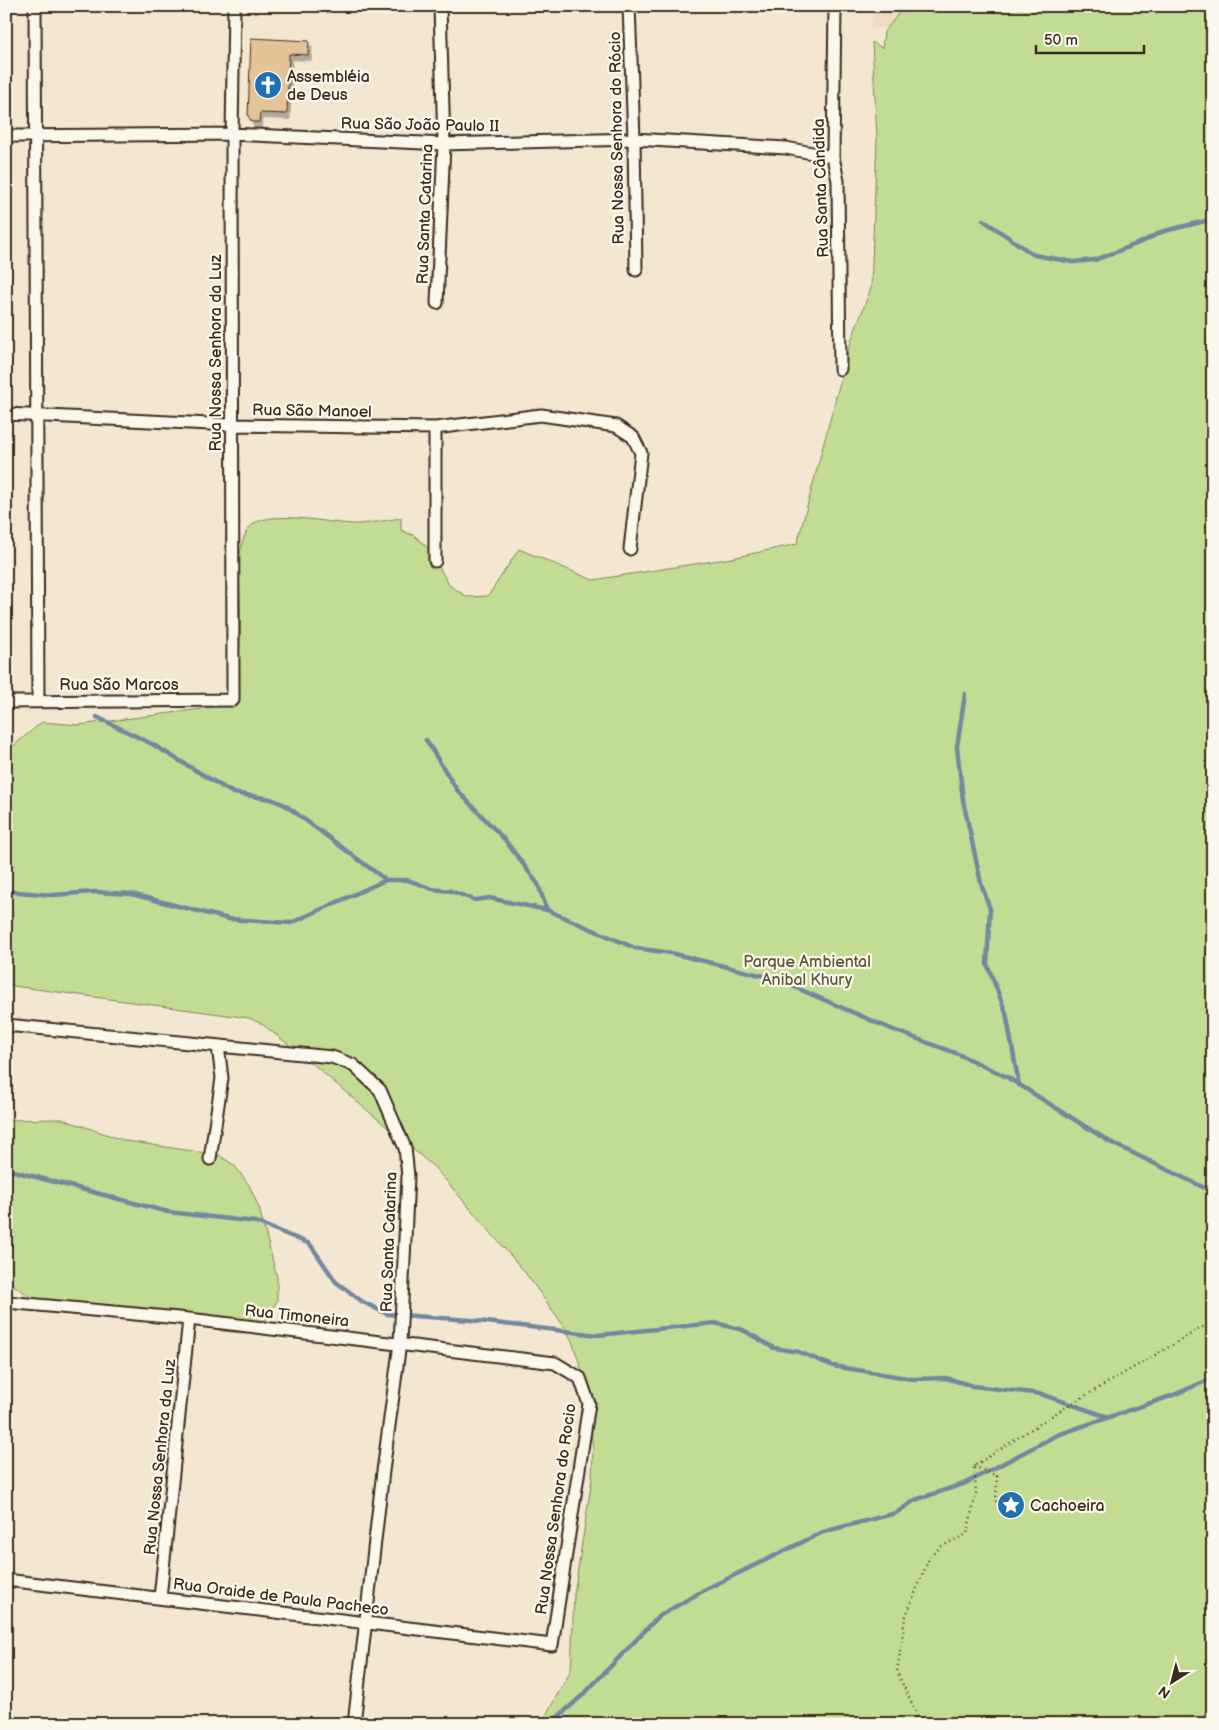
<svg xmlns="http://www.w3.org/2000/svg" width="1219" height="1730" viewBox="0 0 1219 1730" font-family="'Balsamiq Sans',sans-serif">
	<defs>
		<filter id="shadow"><feDropShadow dx="3" dy="5.5" stdDeviation="0" flood-color="#0004"/></filter>
	</defs>
	<rect width="100%" height="100%" fill="#f4e7d2"/>
	<filter id="ink" filterUnits="userSpaceOnUse"><feTurbulence type="fractalNoise" baseFrequency=".02" numOctaves="2"/><feDisplacementMap in="SourceGraphic" scale="10" xChannelSelector="R" yChannelSelector="G"/><feConvolveMatrix kernelMatrix="1 2 1 2 8 2 1 2 1" color-interpolation-filters="sRGB"/></filter>
	<g filter="url(#ink)">
		<path fill="#efdcc0" d="M 872,6 L 1008,6 L 1007,33 L 871,28 Z"/>
		<path fill="#c2dd93" stroke="#7e8458" d="M 982,6 L 1213,6 L 1213,1724 L 541,1724 L 571,1670 L 574,1594 L 592,1479 L 593,1447 L 590,1422 L 580,1365 L 572,1341 L 566,1329 L 524,1271 L 435,1168 L 307,1059 L 262,1024 L 249,1018 L 6,985 L 6,752 L 42,722 L 79,725 L 201,709 C 212,705 222,700 229,690 C 246,669 239,588 239,559 C 241,548 243,532 253,524 C 274,509 334,525 359,524 C 373,523 387,520 401,518 L 401,530 L 415,536 L 429,549 L 449,585 L 467,597 L 488,596 L 519,549 L 593,580 L 732,558 L 797,544 L 851,341 L 871,288 L 877,138 L 872,42 L 882,48 L 884,32 L 899,13 C 927,7 955,11 982,6 Z
			M 62,1119 L 126,1141 L 219,1155 L 235,1166 L 249,1185 L 259,1208 L 277,1277 L 277,1301 L 264,1324 L 243,1333 L 222,1331 L 178,1316 L 38,1302 L 6,1280 L 6,1120 Z"/>
		<g fill="none" stroke-linecap="round" stroke-linejoin="round">
			<path stroke="#73889e" stroke-width="4.5" d="M 983,220 L 1034,255 L 1073,262 L 1095,260 L 1144,241 L 1161,232 L 1213,219
				M 965,694 L 957,747 L 963,800 L 981,883 L 990,909 L 987,964 L 1006,1013 L 1019,1085
				M 97,717 L 152,744 L 233,793 L 271,799 L 285,805 L 386,880
				M 426,740 L 457,790 L 505,840 L 538,884 L 547,910
				M 6,891 L 53,895 L 94,892 L 131,894 L 229,919 L 291,923 L 386,880 L 408,880 L 432,889 L 451,891 L 475,900 L 489,898 L 547,910 L 635,948 L 671,953 L 776,979 L 891,1029 L 958,1054 L 1007,1077 L 1110,1142 L 1213,1192
				M 6,1169 L 168,1212 L 256,1222 L 310,1244 L 336,1282 L 363,1302 L 387,1314 L 470,1320 L 598,1335 L 715,1323 L 743,1330 L 774,1348 L 799,1352 L 833,1366 L 913,1379 L 946,1378 L 973,1386 L 1041,1394 L 1108,1417
				M 550,1724 L 584,1694 L 659,1616 L 706,1589 L 823,1532 L 896,1513 L 915,1500 L 966,1483 L 1057,1435 L 1171,1396 L 1213,1378"/>
		</g>
		<path fill="#e4c396" stroke="#3b2a1e" filter="url(#shadow)" d="M 251,38 L 309,41 L 308,55 L 289,54 L 287,114 L 260,113 L 259,122 L 252,122 L 248,116 Z"/>
		<g fill="none" stroke-linecap="round" stroke-linejoin="round">
			<g stroke="#3b2a1e" stroke-width="15">
				<path id="street" d="M 35,6 L 38,701
					M 629,6 L 634,139 L 636,270
					M 835,6 L 833,157 L 838,181 L 840,369
					M 6,136 L 232,134 L 444,144 L 634,139 L 786,148 L 833,157
					M 437,303 L 444,144 L 440,6
					M 6,414 L 231,425 L 435,428 L 541,415 L 616,426 L 633,437 L 641,453 L 630,549
					M 435,561 L 435,428
					M 6,702 L 233,700 L 232,134 L 234,6
					M 6,1025 L 332,1057 L 353,1065 L 380,1090 L 405,1148 L 408,1176 L 400,1343 L 383,1471 L 354,1724
					M 210,1159 L 222,1078 L 218,1046
					M 6,1302 L 189,1319 L 555,1363 L 580,1378 L 589,1404 L 552,1645 L 6,1580
					M 160,1598 L 189,1319"/>
			</g>
			<path stroke="#3b2a1e" stroke-width="2.5" stroke-dasharray="1 4" stroke-linecap="butt" d="M 974,1466 L 997,1476 L 996,1504
				M 930,1724 L 919,1719 L 897,1672 L 905,1618 L 930,1556 L 942,1546 L 967,1534 L 976,1493 L 974,1466 L 1061,1410 L 1213,1321"/>
			<use href="#street" stroke="#fbf7ec" stroke-width="11"/>
		</g>
	</g>
	<defs>
		<g id="church-disc" transform="scale(1.4375)"><circle r="9.5" fill="#1f6fb2" stroke="#fbf7ec"/><path d="M-1.2-6h2.4v3.5h3.3v2.4h-3.3V6h-2.4V-.1h-3.3v-2.4h3.3Z" fill="#fff"/></g>
		<g id="sight-disc" transform="scale(1.4375)"><circle r="9.5" fill="#1f6fb2" stroke="#fbf7ec"/><path d="M0-6L1.8-2.2L6-1.7L2.9 1.2L3.7 5.4L0 3.3L-3.7 5.4L-2.9 1.2L-6-1.7L-1.8-2.2Z" fill="#fff"/></g>
	</defs>
	<g fill-rule="evenodd">
		<use href="#church-disc" x="268" y="85"/>
		<use href="#sight-disc" x="1011" y="1505"/>
	</g>
	<g text-anchor="middle" stroke-width="4.5" stroke-linejoin="round" paint-order="stroke">
		<g font-size="16" fill="#3b2a1e" stroke="#fbf7ec" text-anchor="start">
			<text x="287" y="82">Assembléia<tspan x="287" dy="18">de Deus</tspan></text>
			<text x="1030" y="1511">Cachoeira</text>
		</g>
		<g font-size="16" fill="#3b2a1e" stroke="#fbf7ec">
			<text transform="translate(420 124) rotate(1)" y="6">Rua São João Paulo II</text>
			<text transform="translate(616 138) rotate(-91)" y="6">Rua Nossa Senhora do Rócio</text>
			<text transform="translate(820 188) rotate(-92)" y="6">Rua Santa Cândida</text>
			<text transform="translate(424 214) rotate(-88)" y="6">Rua Santa Catarina</text>
			<text transform="translate(215 353) rotate(-90)" y="6">Rua Nossa Senhora da Luz</text>
			<text transform="translate(312 410) rotate(1)" y="6">Rua São Manoel</text>
			<text x="119" y="690">Rua São Marcos</text>
			<text transform="translate(388 1242) rotate(-88)" y="6">Rua Santa Catarina</text>
			<text transform="translate(297 1315) rotate(6)" y="6">Rua Timoneira</text>
			<text transform="translate(159 1457) rotate(-84)" y="6">Rua Nossa Senhora da Luz</text>
			<text transform="translate(555 1509) rotate(-82)" y="6">Rua Nossa Senhora do Rocio</text>
			<text transform="translate(281 1596) rotate(7)" y="6">Rua Oraide de Paula Pacheco</text>
		</g>
		<g font-size="16" fill="#5d573b" stroke="#fbf7ec">
			<text x="807" y="967">Parque Ambiental<tspan x="807" dy="18">Anibal Khury</tspan></text>
		</g>
	</g>
	<rect width="1219" height="1730" fill="none" stroke="#fbf7ec" stroke-width="25"/>
	<rect x="12" y="12" width="1194" height="1705" fill="none" stroke="#3b2a1e" stroke-width="2" filter="url(#ink)"/>
	<g transform="translate(1172 1682) rotate(216)" stroke="#fbf7ec" stroke-width="4" paint-order="stroke">
	<path d="M0-4L9 19L0 12L-9 19Z" fill="#3b2a1e"/>
	<text y="-8" font-size="14" font-weight="bold" text-anchor="middle" fill="#3b2a1e">N</text>
	</g>
	<path d="M1036 45v8h108v-8" fill="none" stroke="#3b2a1e" stroke-width="2.5"/>
	<text x="1044" y="45" font-size="15" fill="#3b2a1e" stroke="#fbf7ec" stroke-width="4" paint-order="stroke">50 m</text>
</svg>
